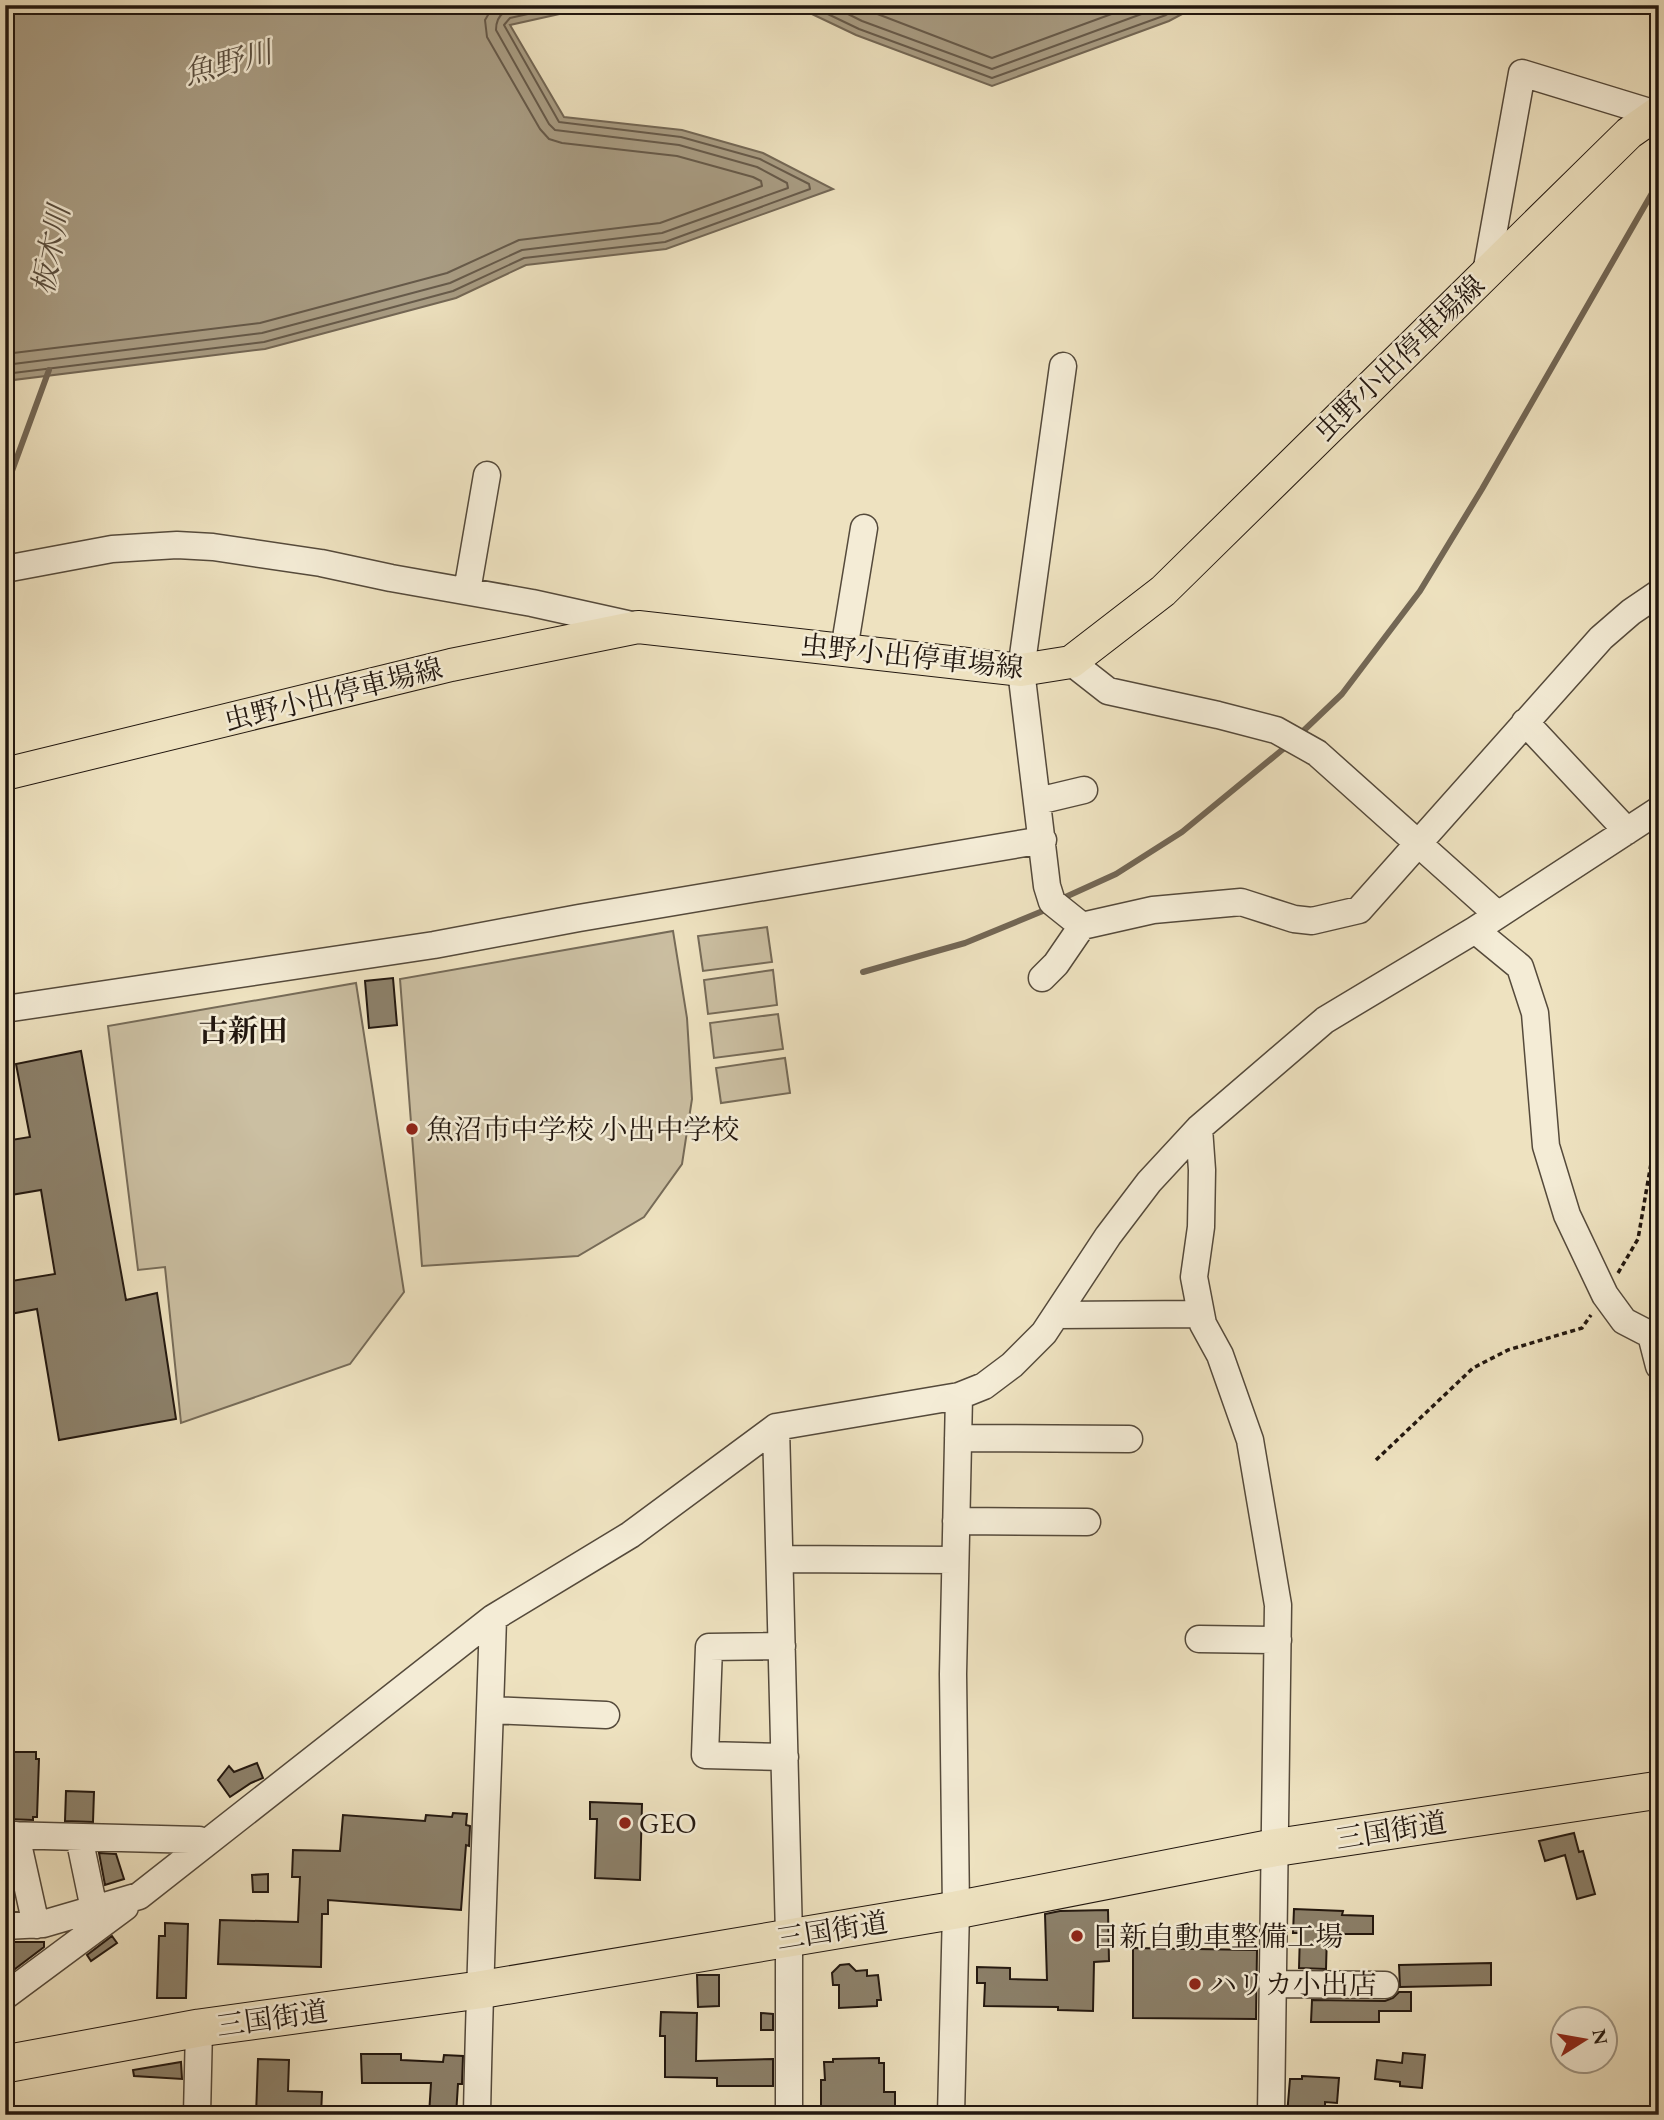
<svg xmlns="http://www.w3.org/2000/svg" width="1664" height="2120" viewBox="0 0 1664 2120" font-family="'EB Garamond','Noto Serif JP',serif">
	<rect width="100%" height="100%" fill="#eee2c0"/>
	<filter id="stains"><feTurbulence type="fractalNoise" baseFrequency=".00286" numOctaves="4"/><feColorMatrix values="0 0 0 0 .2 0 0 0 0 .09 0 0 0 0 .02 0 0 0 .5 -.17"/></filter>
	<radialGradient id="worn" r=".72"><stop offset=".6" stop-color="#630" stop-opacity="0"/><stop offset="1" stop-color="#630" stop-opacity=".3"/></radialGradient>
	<path fill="#cbbfa2" stroke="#766b58" stroke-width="2" d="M 767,927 L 772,962 L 703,971 L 698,936 Z
		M 673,931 L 687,1018 L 692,1099 L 682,1164 L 644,1217 L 578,1256 L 422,1266 L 400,979 Z
		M 773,970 L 777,1005 L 708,1014 L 704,980 Z
		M 356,983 L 404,1292 L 350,1364 L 181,1423 L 165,1267 L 138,1270 L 108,1026 Z
		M 778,1014 L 783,1049 L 714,1058 L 710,1023 Z
		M 785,1058 L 790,1093 L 721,1103 L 716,1068 Z"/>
	<path fill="#a99d84" stroke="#736755" stroke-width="2" d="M 5,5 L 600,5 L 510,25 L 564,117 L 682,130 L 763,153 L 833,189 L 666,249 L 526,265 L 456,298 L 265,349 L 5,381 Z
		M 793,5 L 1199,5 L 1169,21 L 992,86 L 856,35 Z"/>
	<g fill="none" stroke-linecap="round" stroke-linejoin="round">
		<path stroke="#665a4a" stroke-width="2" d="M 809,5 L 859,29 L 992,78 L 1166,15 L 1184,5
			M 830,5 L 862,21 L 992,69 L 1166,5
			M 854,5 L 992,58 L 1136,5
			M 5,354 L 260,323 L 447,273 L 519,240 L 660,223 L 762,186 L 761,181 L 753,177 L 677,156 L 562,143 L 549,139 L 540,129 L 487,37 L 485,20 L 494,5
			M 5,365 L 262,333 L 450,283 L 522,250 L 662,233 L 788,188 L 787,183 L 757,167 L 679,145 L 555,130 L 549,124 L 496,30 C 496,10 511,9 527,5
			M 5,374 L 264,342 L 453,291 L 524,258 L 665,242 L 810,189 L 809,184 L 760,159 L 681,137 L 559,122 L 504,25 L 510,18 L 568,5"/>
		<path stroke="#736755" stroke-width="6" d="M 5,490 L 49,370
			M 1299,735 L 1342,694 L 1420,591 L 1482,489 L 1659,181
			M 1061,899 L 1116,874 L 1182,832 L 1288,745
			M 863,972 L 965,943 L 1050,908"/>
	</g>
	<path fill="#8c816b" stroke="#22170f" stroke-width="2" d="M 393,978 L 397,1025 L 369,1028 L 365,981 Z
		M 81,1051 L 126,1300 L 157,1293 L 176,1419 L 59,1440 L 37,1309 L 5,1315 L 5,1282 L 55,1274 L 41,1190 L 5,1196 L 5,1141 L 30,1137 L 16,1064 Z
		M 9,1752 L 36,1752 L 36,1759 L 39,1759 L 37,1817 L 33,1817 L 33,1820 L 7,1819 Z
		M 257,1763 L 263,1778 L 251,1783 L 230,1797 L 218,1780 L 229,1766 L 234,1772 Z
		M 66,1791 L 94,1792 L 93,1822 L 65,1821 Z
		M 590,1802 L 642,1804 L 640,1880 L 595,1878 L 597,1819 L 590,1819 Z
		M 453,1813 L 467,1814 L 466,1825 L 470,1826 L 469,1846 L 466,1845 L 461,1910 L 328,1900 L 328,1914 L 322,1914 L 321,1967 L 218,1964 L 220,1920 L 298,1922 L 300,1877 L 292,1877 L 293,1850 L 340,1851 L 343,1815 L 425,1821 L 426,1815 L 452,1817 Z
		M 1574,1833 L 1579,1852 L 1583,1851 L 1595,1894 L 1577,1899 L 1565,1855 L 1545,1861 L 1539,1841 Z
		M 99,1853 L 116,1854 L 124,1879 L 105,1885 Z
		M 268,1874 L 268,1892 L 253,1892 L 252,1875 Z
		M 1294,1909 L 1343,1911 L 1342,1915 L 1373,1916 L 1373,1934 L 1327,1934 L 1326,1969 L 1299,1968 L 1300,1933 L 1293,1933 Z
		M 1108,1910 L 1109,1961 L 1094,1962 L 1093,2011 L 1058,2010 L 1058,2007 L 984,2006 L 985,1983 L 977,1983 L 977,1967 L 1010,1968 L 1010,1979 L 1047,1980 L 1045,1914 L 1060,1911 Z
		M 165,1923 L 188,1924 L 186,1998 L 157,1998 L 159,1936 L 165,1936 Z
		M 112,1936 L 117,1943 L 91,1961 L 87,1955 Z
		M 5,1942 L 44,1942 L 44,1947 L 15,1969 L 5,1969 Z
		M 1133,1948 L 1257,1950 L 1256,2019 L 1133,2018 Z
		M 1491,1963 L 1491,1985 L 1400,1987 L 1399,1965 Z
		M 849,1964 L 856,1971 L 867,1970 L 867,1976 L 878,1975 L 881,2000 L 877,2000 L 877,2006 L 839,2008 L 839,1985 L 833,1985 L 832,1973 L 840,1965 Z
		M 697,1975 L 719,1975 L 719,2006 L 698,2007 Z
		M 1399,1992 L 1411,1992 L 1411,2011 L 1379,2011 L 1379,2022 L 1311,2022 L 1312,2000 L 1385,2001 L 1393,1998 Z
		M 661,2012 L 697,2013 L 696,2061 L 773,2059 L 773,2086 L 717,2086 L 717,2078 L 665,2077 L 665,2036 L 660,2036 Z
		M 761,2013 L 773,2014 L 773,2030 L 761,2030 Z
		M 1403,2053 L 1425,2055 L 1422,2088 L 1400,2086 L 1400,2082 L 1375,2079 L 1377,2060 L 1402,2063 Z
		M 361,2054 L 401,2054 L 401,2060 L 443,2062 L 444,2055 L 463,2056 L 462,2084 L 458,2084 L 456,2115 L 429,2115 L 431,2083 L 362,2083 Z
		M 879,2058 L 879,2063 L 884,2063 L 884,2092 L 895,2092 L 895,2114 L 821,2115 L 821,2080 L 825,2080 L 824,2062 L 833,2062 L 833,2059 Z
		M 258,2059 L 289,2060 L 288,2091 L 322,2092 L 321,2115 L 256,2115 Z
		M 181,2062 L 182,2079 L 134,2076 L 133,2070 Z
		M 1302,2076 L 1339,2078 L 1337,2103 L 1325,2102 L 1325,2115 L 1287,2115 L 1290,2079 L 1302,2079 Z"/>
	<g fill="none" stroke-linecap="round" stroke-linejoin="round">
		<g stroke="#554a3b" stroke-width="29">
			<path id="minor" d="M 1486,273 L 1522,73 L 1656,114
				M 1063,366 L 1021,670 L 1047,886 L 1052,902 L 1082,926 L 1153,910 L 1241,902 L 1294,919 L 1312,921 L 1359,910 L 1601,638 L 1631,612 L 1659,593
				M 5,569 L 112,549 L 177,545 L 213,547 L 321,563 L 391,578 L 532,603 L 636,626
				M 467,591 L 487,475
				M 844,650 L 864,528
				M 1071,662 L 1108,691 L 1218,715 L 1276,730 L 1317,753 L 1497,914
				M 1525,722 L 1627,831
				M 1038,801 L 1084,790
				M 1475,930 L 1520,967 L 1535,1013 L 1546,1146 L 1567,1215 L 1605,1295 L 1624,1321 L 1651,1335 L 1659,1366
				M 1042,978 L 1056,964 L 1082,926
				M 5,1009 L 434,945 L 579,918 L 1043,840
				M 1199,1128 L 1202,1170 L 1201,1227 L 1194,1277 L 1203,1324 L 1220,1355 L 1250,1440 L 1278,1605 L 1271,2115
				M 1056,1315 L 1201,1314
				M 776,1427 L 789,1936 L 789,2115
				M 958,1438 L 1129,1439
				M 956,1521 L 1087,1522
				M 780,1559 L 955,1560
				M 1199,1639 L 1278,1640
				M 782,1646 L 709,1647 L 705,1755 L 785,1757
				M 490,1710 L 606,1715
				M 5,1835 L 199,1840
				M 16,1835 L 36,1925
				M 79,1837 L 94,1909
				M 5,1926 L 43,1924 L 139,1896 L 493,1618 L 630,1535 L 776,1427 L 959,1396 L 984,1386 L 1012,1365 L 1044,1333 L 1108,1236 L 1149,1182 L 1199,1128 L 1325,1020 L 1475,930 L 1659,810
				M 1272,1984 L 1385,1985
				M 5,1996 L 125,1907
				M 197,2115 L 199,2028
				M 477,2115 C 480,1949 488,1784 493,1618
				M 951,2115 L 956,1910 L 953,1674 L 959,1396"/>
		</g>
		<g stroke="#22170f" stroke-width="34">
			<path id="major" d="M 5,774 L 451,665 L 638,627 L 1021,670 L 1071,662 L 1163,591 L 1629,133 L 1659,112"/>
		</g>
		<g stroke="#22170f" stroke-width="39">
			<path id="highway" d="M 5,2064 L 199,2028 L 479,1990 L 956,1910 L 1273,1848 L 1659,1790"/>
		</g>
		<path stroke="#22170f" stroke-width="3.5" stroke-dasharray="5 3.5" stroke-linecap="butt" d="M 1618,1273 L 1638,1239 L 1654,1146 L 1659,1136
			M 1376,1460 L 1473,1368 L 1508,1350 L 1582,1328 L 1591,1315"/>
		<use href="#minor" stroke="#f4ecd6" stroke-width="26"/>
		<use href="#major" stroke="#eee2c0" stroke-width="32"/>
		<use href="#highway" stroke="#eee2c0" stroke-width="37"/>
	</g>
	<g fill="#8f2418" stroke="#f4ecd6" stroke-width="2.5">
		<circle cx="412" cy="1129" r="7"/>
		<circle cx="625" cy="1823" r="7"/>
		<circle cx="1077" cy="1936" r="7"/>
		<circle cx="1195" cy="1984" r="7"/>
	</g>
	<g text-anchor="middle" stroke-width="5" stroke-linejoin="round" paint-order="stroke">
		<g font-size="28" fill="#22170f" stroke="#f4ecd6">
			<text transform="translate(1399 358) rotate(-44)" y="10">虫野小出停車場線</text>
			<text transform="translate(912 656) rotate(6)" y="10">虫野小出停車場線</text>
			<text transform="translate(333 694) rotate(-14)" y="10">虫野小出停車場線</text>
			<text transform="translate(1391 1830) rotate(-9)" y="10">三国街道</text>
			<text transform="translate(832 1930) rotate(-9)" y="10">三国街道</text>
			<text transform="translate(272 2018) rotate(-8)" y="10">三国街道</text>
		</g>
		<g font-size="28" fill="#22170f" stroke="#f4ecd6" text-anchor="start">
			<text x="426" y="1139">魚沼市中学校 小出中学校</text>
			<text x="639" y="1833">GEO</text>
			<text x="1091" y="1946">日新自動車整備工場</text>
			<text x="1209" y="1994">ハリカ小出店</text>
		</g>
		<g font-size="30" font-style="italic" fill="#584d3e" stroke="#f4ecd6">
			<text transform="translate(228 63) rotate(-15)" y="10">魚野川</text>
			<text transform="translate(51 250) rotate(-79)" y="10">板木川</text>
		</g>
		<g font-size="30" font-weight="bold" fill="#22170f" stroke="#f4ecd6">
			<text x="243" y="1041">古新田</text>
		</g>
	</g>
	<rect width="1664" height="2120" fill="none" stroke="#eee2c0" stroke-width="28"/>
	<rect x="7" y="7" width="1650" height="2106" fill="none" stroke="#22170f" stroke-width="3.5"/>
	<rect x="14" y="14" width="1636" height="2092" fill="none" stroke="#22170f" stroke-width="2"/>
	<g transform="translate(1584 2040) rotate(79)"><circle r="33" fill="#f4ecd6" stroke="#a09786" stroke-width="2"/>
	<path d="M0-5L12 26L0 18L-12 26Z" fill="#8f2418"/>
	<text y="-10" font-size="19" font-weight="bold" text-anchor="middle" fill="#22170f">N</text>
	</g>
	<rect width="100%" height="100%" filter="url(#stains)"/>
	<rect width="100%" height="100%" fill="url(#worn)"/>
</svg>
